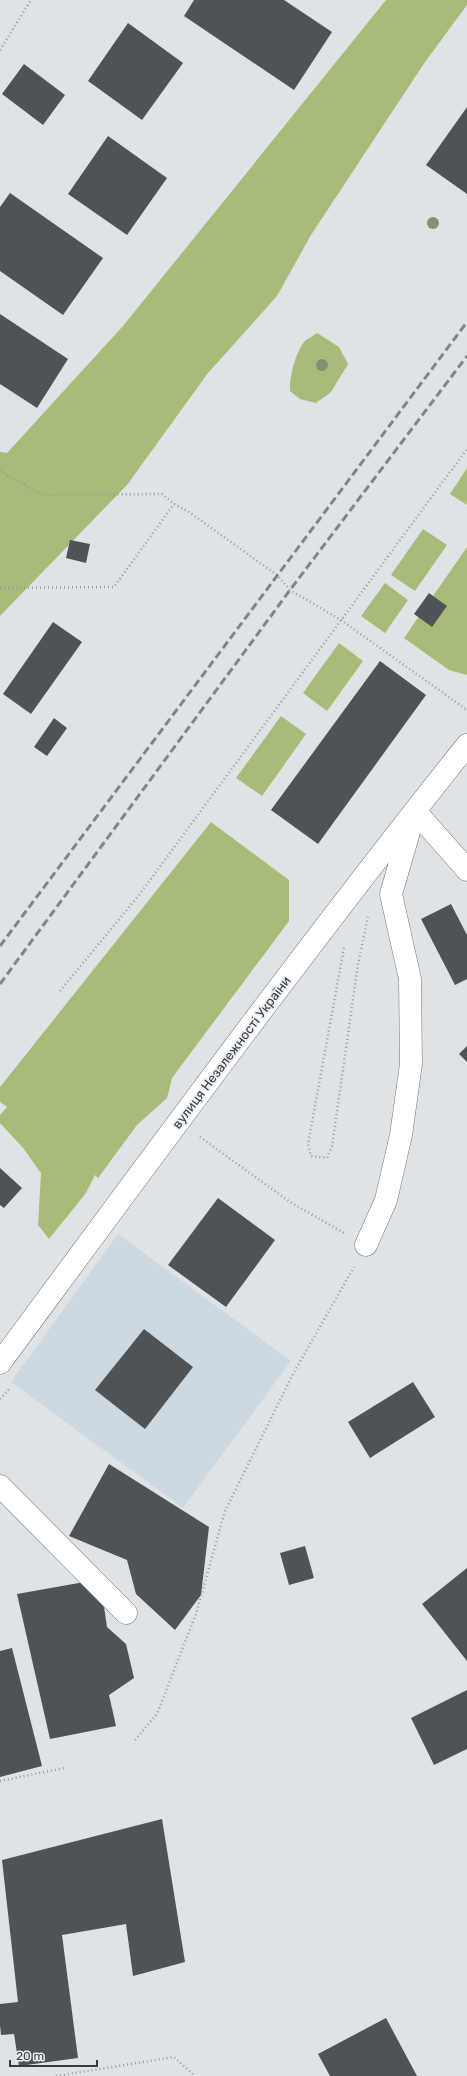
<svg xmlns="http://www.w3.org/2000/svg" width="467" height="2076" viewBox="0 0 467 2076" font-family="Rubik,sans-serif">
	<rect width="100%" height="100%" fill="#dfe3e6"/>
	<path fill="#ced8e1" d="M 118,1234 L 291,1361 L 183,1508 L 11,1382 Z"/>
	<path fill="#a8bc7a" d="M 386,0 L 467,0 L 467,5 L 425,62 L 311,235 L 277,296 L 208,373 L 127,485 L 0,616 L 0,452 L 7,453 L 123,326 Z
		M 317,333 L 339,347 L 348,364 L 331,392 L 316,403 L 300,399 L 290,391 C 289,378 296,349 306,340 C 309,338 313,336 317,333 Z
		M 467,468 L 467,505 L 450,494 Z
		M 423,529 L 447,545 L 415,591 L 391,575 Z
		M 467,547 L 467,675 L 449,670 L 404,638 Z
		M 385,583 L 408,600 L 385,633 L 361,616 Z
		M 339,643 L 363,661 L 327,711 L 303,693 Z
		M 281,716 L 306,734 L 262,796 L 236,778 Z
		M 211,822 L 289,880 L 289,921 L 172,1078 L 167,1098 L 137,1125 L 98,1178 L 95,1175 L 86,1193 L 49,1239 L 38,1225 L 41,1173 L 23,1148 L 0,1123 L 0,1115 L 7,1107 L 0,1102 L 0,1087 Z"/>
	<path fill="#505356" d="M 194,0 L 284,0 L 332,32 L 294,90 L 184,16 Z
		M 128,23 L 183,63 L 142,120 L 88,81 Z
		M 24,64 L 65,95 L 43,125 L 2,94 Z
		M 467,107 L 467,194 L 426,165 Z
		M 108,136 L 167,178 L 127,235 L 68,194 Z
		M 10,193 L 103,258 L 63,315 L 0,271 L 0,207 Z
		M 0,314 L 68,359 L 37,408 L 0,384 Z
		M 70,540 L 90,544 L 86,563 L 66,558 Z
		M 429,593 L 447,606 L 432,627 L 414,614 Z
		M 53,622 L 82,642 L 31,714 L 3,694 Z
		M 380,661 L 426,695 L 318,844 L 271,810 Z
		M 54,718 L 67,728 L 47,756 L 34,747 Z
		M 451,904 L 467,935 L 467,979 L 455,985 L 421,919 Z
		M 467,1046 L 467,1062 L 459,1054 Z
		M 0,1168 L 22,1188 L 4,1208 L 0,1205 Z
		M 218,1198 L 275,1240 L 226,1307 L 168,1265 Z
		M 144,1329 L 193,1367 L 145,1429 L 95,1390 Z
		M 413,1382 L 435,1417 L 370,1458 L 348,1422 Z
		M 109,1464 L 209,1527 L 201,1595 L 175,1630 L 136,1594 L 127,1560 L 69,1536 Z
		M 305,1546 L 314,1578 L 289,1585 L 280,1553 Z
		M 467,1568 L 467,1661 L 422,1604 Z
		M 90,1581 L 103,1600 L 107,1627 L 126,1644 L 134,1678 L 109,1695 L 116,1726 L 50,1739 L 17,1594 Z
		M 12,1648 L 42,1766 L 0,1777 L 0,1651 Z
		M 467,1690 L 467,1749 L 434,1765 L 411,1718 Z
		M 162,1819 L 185,1962 L 133,1976 L 126,1924 L 62,1935 L 78,2058 L 19,2066 L 14,2034 L 1,2035 L 0,2025 L 0,2004 L 18,2002 L 2,1860 Z
		M 386,2018 L 417,2076 L 330,2076 L 318,2054 Z"/>
	<g fill="none" stroke-linecap="round" stroke-linejoin="round">
		<g stroke="#717478" stroke-width="23">
			<path id="minor" d="M 366,1245 L 386,1200 L 401,1135 L 411,1064 L 410,979 L 391,894 L 415,811
				M 0,1486 L 126,1613"/>
		</g>
		<g stroke="#717478" stroke-width="23">
			<path id="major" d="M 415,811 L 467,870
				M 0,1363 C 153,1156 306,947 467,745"/>
		</g>
		<path stroke="#999c9f" stroke-width="2.5" stroke-dasharray="1 3" stroke-linecap="butt" d="M 0,50 L 31,0
			M 0,471 L 43,495 L 162,494 L 174,504 L 189,512 L 277,575 L 290,590 L 341,620 L 467,710
			M 0,588 L 114,587 L 174,504
			M 344,948 L 308,1144 L 311,1156 L 327,1158 L 332,1146 L 358,964 L 368,916
			M 60,991 L 139,895 L 467,449
			M 200,1137 L 290,1202 L 344,1233
			M 0,1399 L 10,1388
			M 135,1740 L 157,1714 L 196,1614 L 225,1511 L 293,1374 L 354,1267
			M 0,1781 L 64,1768
			M 56,2076 L 174,2057 L 195,2076"/>
		<use href="#minor" stroke="#fff" stroke-width="22"/>
		<use href="#major" stroke="#fff" stroke-width="22"/>
		<path stroke="#828586" stroke-width="3" stroke-dasharray="8 4" stroke-linecap="butt" d="M 0,946 L 467,322
			M 0,984 L 290,590 L 467,356"/>
	</g>
	<g fill="#869071">
		<circle cx="433" cy="223" r="6"/>
		<circle cx="322" cy="365" r="6"/>
	</g>
	<g text-anchor="middle" stroke-width="4" stroke-linejoin="round" paint-order="stroke">
		<g font-size="13" fill="#383a3b" stroke="#ecf0f4">
			<text transform="translate(231 1052) rotate(-53)" y="5">вулиця Незалежності України</text>
		</g>
	</g>
	<path d="M10 2060v6h87v-6" fill="none" stroke="#383a3b" stroke-width="2"/>
	<text x="16" y="2060" font-size="12" fill="#383a3b" stroke="#ecf0f4" stroke-width="3" paint-order="stroke">20 m</text>
</svg>
